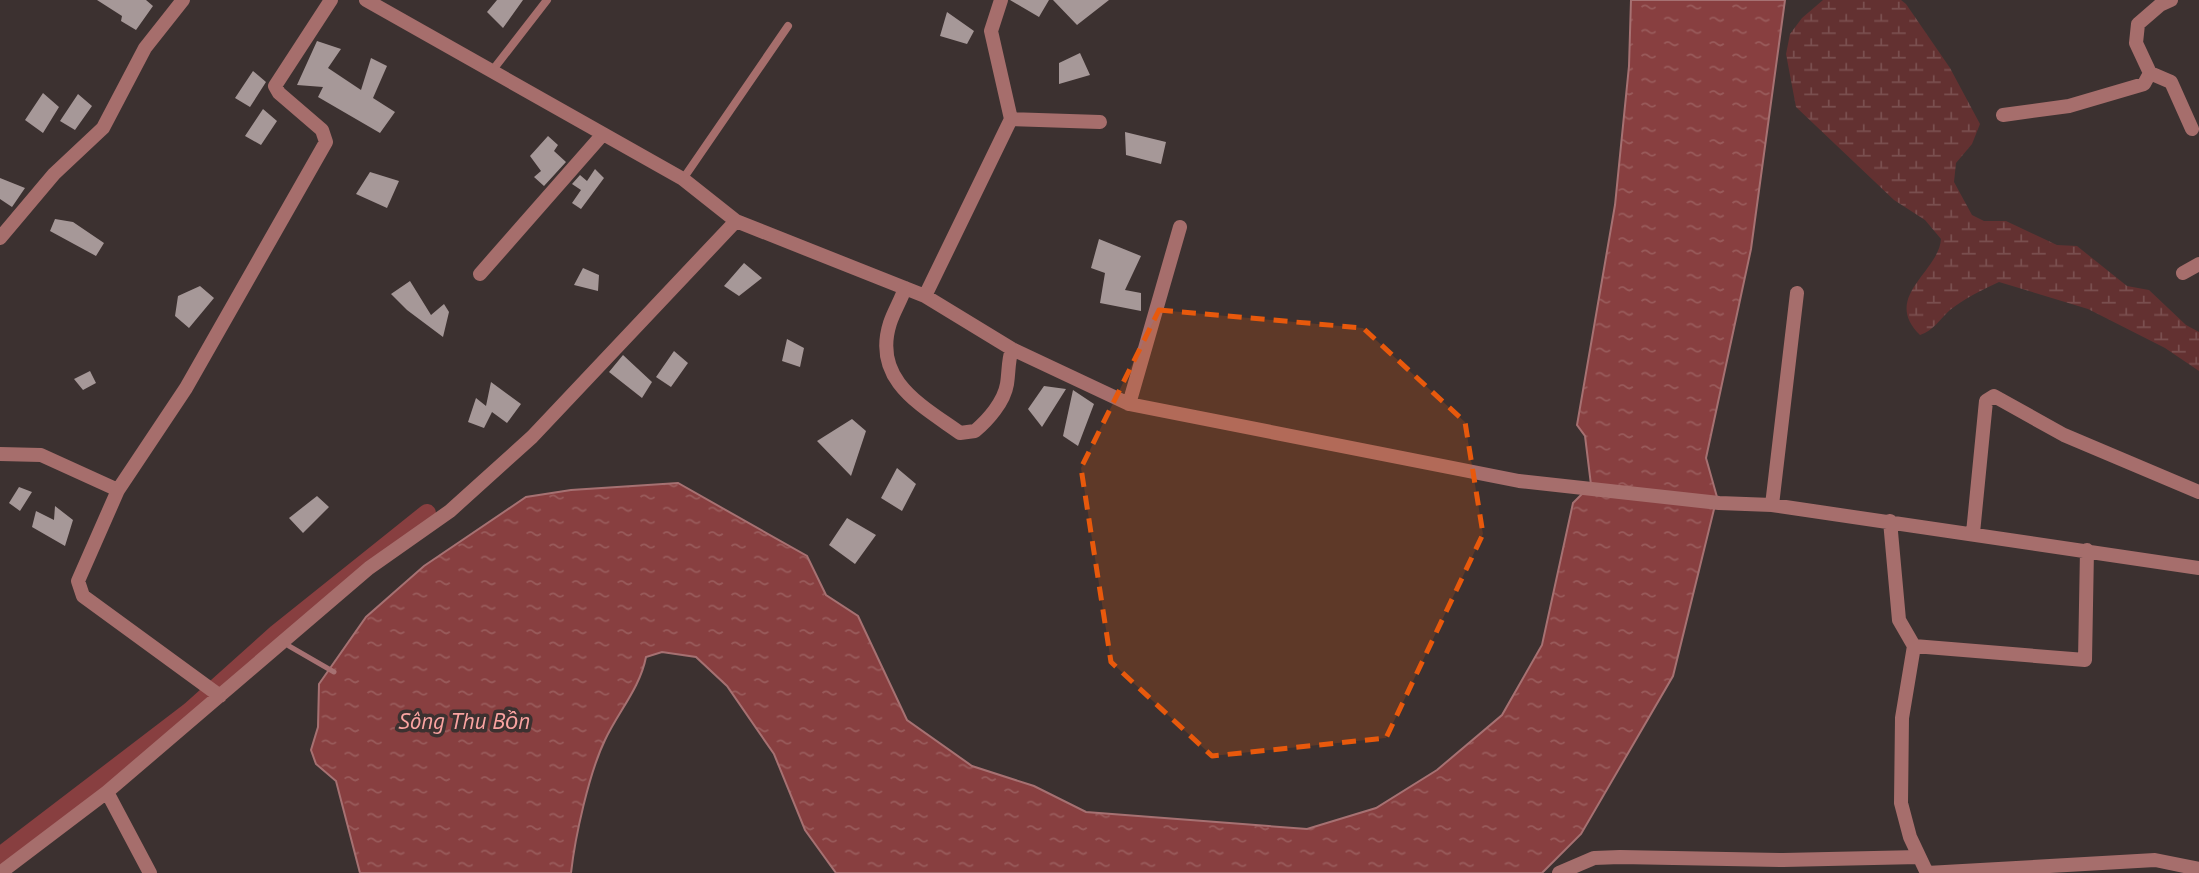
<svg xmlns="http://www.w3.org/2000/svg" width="2199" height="873" viewBox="0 0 2199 873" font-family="'PT Sans',sans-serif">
	<defs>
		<pattern id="wetland-marsh" width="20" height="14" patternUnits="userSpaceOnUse" patternTransform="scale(1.75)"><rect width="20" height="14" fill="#633131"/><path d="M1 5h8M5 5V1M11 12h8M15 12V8" fill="none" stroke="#7a4f4f"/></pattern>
		<pattern id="water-ripples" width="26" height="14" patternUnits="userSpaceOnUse" patternTransform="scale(1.75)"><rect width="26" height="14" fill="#883f40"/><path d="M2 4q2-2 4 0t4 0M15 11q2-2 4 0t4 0" fill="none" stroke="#995b5b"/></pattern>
	</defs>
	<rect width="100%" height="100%" fill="#3c3130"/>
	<path fill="url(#wetland-marsh)" d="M 1823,0 L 1901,0 L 1906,4 L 1950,68 L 1980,124 L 1972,144 L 1956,163 L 1954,182 L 1972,215 L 1984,221 L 2006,221 L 2057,245 L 2077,246 L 2127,286 L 2149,290 L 2186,325 L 2199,332 L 2199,371 L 2165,348 L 2088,309 L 1999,282 C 1982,290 1965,298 1950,310 C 1939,320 1934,330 1920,335 C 1881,297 1939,272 1941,239 L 1925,220 L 1894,200 L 1796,107 L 1786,54 L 1790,34 L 1802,18 Z"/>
	<path fill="url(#water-ripples)" stroke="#a67172" stroke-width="2" d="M 1631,0 L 1785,0 L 1751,249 L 1706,458 L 1717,497 L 1673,676 L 1581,834 L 1542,873 L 836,873 L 805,830 L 774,754 L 727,686 L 696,657 L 662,652 L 646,657 C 640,688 618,712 605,740 C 589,773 575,837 571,873 L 360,873 L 336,781 L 316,764 L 311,750 L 318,727 L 319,684 L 366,617 L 424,566 L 526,497 L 571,490 L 678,483 L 807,556 L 826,595 L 858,616 L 907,720 L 972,766 L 1034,786 L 1086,812 L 1307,829 L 1376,808 L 1437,770 L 1502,715 L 1542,645 L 1573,503 L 1591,485 L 1585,436 L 1577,425 L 1615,205 L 1629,66 Z"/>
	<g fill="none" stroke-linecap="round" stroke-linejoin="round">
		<path stroke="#a67172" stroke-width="5" d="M 289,646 L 334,672"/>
		<path stroke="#883f40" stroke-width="18" d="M 0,856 L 190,711 L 277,633 L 427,513"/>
	</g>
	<path fill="#a69898" d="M 97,0 L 146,0 L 153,6 L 136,30 L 121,21 L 122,16 Z
		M 497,0 L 523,0 L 503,28 L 487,12 Z
		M 1010,0 L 1049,0 L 1039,17 Z
		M 1053,0 L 1109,0 L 1077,25 Z
		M 947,12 L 974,31 L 967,44 L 940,36 Z
		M 317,41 L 341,49 L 328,68 L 361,90 L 371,58 L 387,66 L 373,98 L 395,112 L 380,133 L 318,97 L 323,87 L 297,85 Z
		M 1080,53 L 1090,75 L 1059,84 L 1059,63 Z
		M 253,71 L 266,82 L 250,107 L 235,98 Z
		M 43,93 L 59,107 L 43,133 L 25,120 Z
		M 78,94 L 92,106 L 75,130 L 60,121 Z
		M 263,109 L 277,121 L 261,145 L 245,136 Z
		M 1125,132 L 1166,142 L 1161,164 L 1126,155 Z
		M 548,136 L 558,145 L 554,151 L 566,162 L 544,186 L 534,177 L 541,171 L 530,156 Z
		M 595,169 L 604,178 L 581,209 L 572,203 L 581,190 L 572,184 L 580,175 L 587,181 Z
		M 370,172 L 399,181 L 387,208 L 356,194 Z
		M 0,178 L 25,188 L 12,207 L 0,199 Z
		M 55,219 L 73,222 L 104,243 L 96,256 L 50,231 Z
		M 1099,239 L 1141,256 L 1125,290 L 1141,293 L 1141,311 L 1100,303 L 1105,273 L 1091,268 Z
		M 744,263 L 762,278 L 739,296 L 724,286 Z
		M 583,268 L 599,275 L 598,291 L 574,285 Z
		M 410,281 L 431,315 L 444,304 L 449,312 L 443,337 L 407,310 L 391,294 Z
		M 200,286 L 214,298 L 189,328 L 175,316 L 178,296 Z
		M 787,339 L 804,348 L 800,367 L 782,361 Z
		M 674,351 L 688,363 L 671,387 L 656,377 Z
		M 623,355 L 652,382 L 642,398 L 609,372 Z
		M 90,371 L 96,383 L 83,390 L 74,379 Z
		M 491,382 L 521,404 L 507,423 L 492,412 L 484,428 L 468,422 L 476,398 L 486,406 Z
		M 1044,386 L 1066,389 L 1042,427 L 1028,409 Z
		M 1073,390 L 1094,404 L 1078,446 L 1063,436 Z
		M 852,419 L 866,431 L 851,476 L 817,441 Z
		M 897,468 L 916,484 L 902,511 L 881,498 Z
		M 19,487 L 32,492 L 20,511 L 9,503 Z
		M 317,496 L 329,507 L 303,533 L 289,518 Z
		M 55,506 L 73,520 L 65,546 L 32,527 L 36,511 L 54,520 Z
		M 847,518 L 876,535 L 855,564 L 829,545 Z"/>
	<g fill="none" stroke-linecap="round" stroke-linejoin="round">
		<path stroke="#a66e6c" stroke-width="8" d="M 492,71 L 547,0
			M 683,179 L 788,26"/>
		<path stroke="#a66e6c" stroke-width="14" d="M 366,0 L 683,179 L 736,221 L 925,296 L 1012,349 L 1129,404 L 1519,481 L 1719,503 L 1772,505 L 2199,568
			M 2150,73 L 2171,82 L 2192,129
			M 2003,115 L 2069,106 L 2144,84 L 2150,73 L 2136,43 L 2138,24 L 2160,5 L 2171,0
			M 1011,119 L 1100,122
			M 0,238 L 54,174 L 103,128 L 145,48 L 183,0
			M 2183,273 L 2199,264
			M 480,274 L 603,134
			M 905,288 C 901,300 894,311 890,323 C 872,380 921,405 960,433 L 975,431 C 988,420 1004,402 1007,384 C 1009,371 1008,361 1012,349
			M 925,296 L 1011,119 L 991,31 L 1001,0
			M 1129,404 L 1180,227
			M 0,454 L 41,455 L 118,490
			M 1772,505 L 1797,293
			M 1890,521 L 1899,620 L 1914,646 L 1902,718 L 1901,803 L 1910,837 L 1927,873
			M 1973,533 L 1986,401 L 1994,396 L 2064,435 L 2199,492
			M 1914,646 L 2085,660 L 2087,550
			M 220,696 L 83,596 L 78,581 L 118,490 L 186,388 L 326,142 L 322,130 L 279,93 L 275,86 L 331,0
			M 107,792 L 150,873
			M 0,873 L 107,792 L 369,568 L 450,511 L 532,437 L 736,221
			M 1559,873 L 1594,858 L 1620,857 L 1783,860 L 1919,857
			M 1927,873 L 2155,860 L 2199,869"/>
	</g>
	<path fill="#e8590c" fill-opacity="0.2" stroke="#e8590c" stroke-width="5" stroke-dasharray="14 9" stroke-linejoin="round" d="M 1159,310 L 1363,328 L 1465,422 L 1483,534 L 1386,738 L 1212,756 L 1111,662 L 1081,468 Z"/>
	<g text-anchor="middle" stroke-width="7" stroke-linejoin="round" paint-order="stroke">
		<g font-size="23" font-style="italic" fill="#faa3a1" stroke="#3c3130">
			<text x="464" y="729">Sông Thu Bồn</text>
		</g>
	</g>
</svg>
